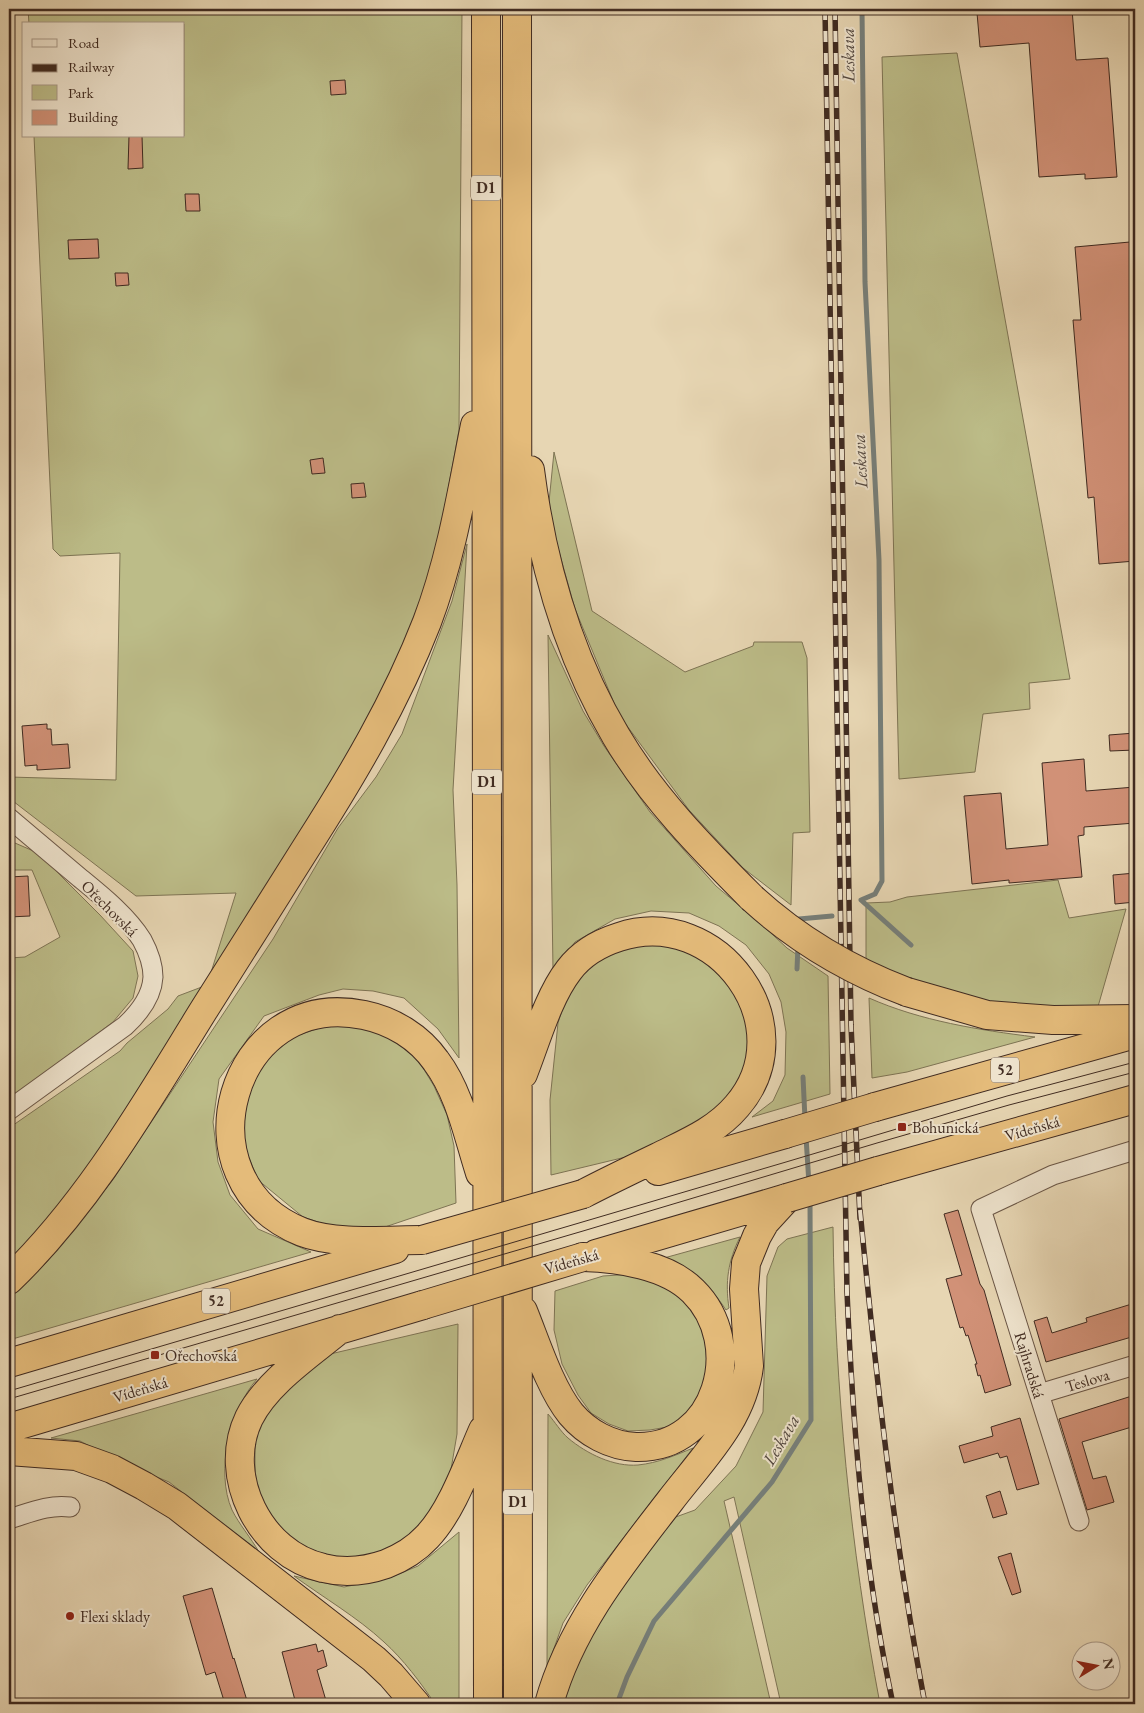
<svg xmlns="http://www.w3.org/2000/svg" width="1144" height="1713" viewBox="0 0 1144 1713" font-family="'EB Garamond',serif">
	<rect width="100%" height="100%" fill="#e7d6b3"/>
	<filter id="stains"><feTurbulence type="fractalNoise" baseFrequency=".004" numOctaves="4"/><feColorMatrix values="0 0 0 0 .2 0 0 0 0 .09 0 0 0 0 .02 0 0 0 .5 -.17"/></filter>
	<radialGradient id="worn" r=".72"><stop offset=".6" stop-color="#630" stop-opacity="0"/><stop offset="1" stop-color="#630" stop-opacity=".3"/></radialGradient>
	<path fill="#bcbc88" stroke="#7e7454" d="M 28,9 L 462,9 L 459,430 L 433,571 L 388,691 L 117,1134 L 9,1266 L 9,1128 L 120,1051 L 127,1043 L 168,1009 L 178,996 L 207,985 L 236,893 L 136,896 L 9,798 L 9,777 L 116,780 L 120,553 L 60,556 L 53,549 L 34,136 L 184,136 L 184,24 L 29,24 Z
		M 957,53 L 1070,679 L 1029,683 L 1030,709 L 983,714 L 975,772 L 899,779 L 882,57 Z
		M 554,452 L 592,611 L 685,672 L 753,646 L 754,642 L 802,642 L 807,658 L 810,832 L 793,833 L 791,905 L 743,868 L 689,810 L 619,715 L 575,609 L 548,512 Z
		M 467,544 L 453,790 L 457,885 L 459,1058 L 438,1029 L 404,998 L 373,991 L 343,989 L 319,995 L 264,1016 L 219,1079 L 213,1122 L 218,1162 L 230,1195 L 258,1229 L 311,1252 L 9,1340 L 9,1295 L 46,1263 L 112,1181 L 273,939 L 338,828 L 376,777 L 402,734 L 452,601 Z
		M 548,635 L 583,711 L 604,746 L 650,812 L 716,886 L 760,923 L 787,948 L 828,976 L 830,1094 L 752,1117 L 773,1101 L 785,1075 L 786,1032 L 781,1002 L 769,974 L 746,945 L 719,926 L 689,913 L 651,911 L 615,919 L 575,942 L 553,970 Z
		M 15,843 L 38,853 L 100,915 L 133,951 L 138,976 L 133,998 L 113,1022 L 9,1099 L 9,958 L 25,957 L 60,937 L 32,870 L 9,870 L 9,845 Z
		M 1058,880 L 1069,918 L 1126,909 L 1097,1010 L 953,1004 L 866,963 L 866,903 L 890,902 L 907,897 Z
		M 661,936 L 728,971 L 755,1033 L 733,1102 L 655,1150 L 551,1175 L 550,1100 L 558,1023 L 565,1001 L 577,975 L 592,961 Z
		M 869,998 C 921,1021 979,1030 1035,1037 L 907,1072 L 872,1078 Z
		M 331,1024 L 354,1024 L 397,1039 L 420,1063 L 434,1086 L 447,1115 L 454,1146 L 456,1203 L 379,1229 L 336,1228 L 303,1217 L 258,1180 L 244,1146 L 242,1103 L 254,1073 L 287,1039 Z
		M 833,1227 C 835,1388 850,1546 880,1704 L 781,1704 L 734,1497 L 724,1501 L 771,1704 L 557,1704 L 574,1656 L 662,1522 L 695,1510 L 736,1466 L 763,1412 L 767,1276 L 778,1247 L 787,1239 Z
		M 740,1237 C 728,1261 725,1282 729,1308 L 726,1310 C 708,1282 692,1274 664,1258 Z
		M 634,1274 L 661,1279 L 710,1321 L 705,1396 L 673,1426 L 650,1430 L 628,1431 L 609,1424 L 591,1413 L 578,1395 L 562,1364 L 554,1330 L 555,1291 L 603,1276 Z
		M 458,1324 L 457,1434 L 448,1487 L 433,1521 L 395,1547 L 364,1558 L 333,1556 L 309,1550 L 282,1533 L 263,1507 L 255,1475 L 255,1437 L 261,1412 L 326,1355 Z
		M 257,1379 C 230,1410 215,1471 232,1510 C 239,1524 251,1538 259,1552 L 169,1482 L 120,1462 L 80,1441 L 51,1438 Z
		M 548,1414 C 555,1422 561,1432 568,1438 C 587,1454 614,1467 638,1465 C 658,1463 676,1455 693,1448 L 587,1585 L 563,1623 L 547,1668 Z
		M 459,1532 L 459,1704 L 435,1704 C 421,1683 403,1659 384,1642 C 357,1617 324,1598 294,1576 L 344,1587 L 389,1578 L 418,1566 Z"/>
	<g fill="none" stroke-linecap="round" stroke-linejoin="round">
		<path stroke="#767f7a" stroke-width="5" d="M 862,9 L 865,282 L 879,560 L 882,881 L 875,894 L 861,900 L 911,945
			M 799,923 L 799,919 L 832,916
			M 797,969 L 798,946
			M 803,1077 L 805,1119
			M 806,1137 L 809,1184
			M 617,1704 L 627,1677 L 654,1621 L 772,1482 L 811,1420 L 810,1200"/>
	</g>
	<path fill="#d19177" stroke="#402b21" d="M 1031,9 L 1072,9 L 1076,60 L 1108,58 L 1117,177 L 1085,179 L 1085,174 L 1039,177 L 1029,43 L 980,47 L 977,13 Z
		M 345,80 L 346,94 L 331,95 L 330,81 Z
		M 129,136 L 142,136 L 143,168 L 128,169 Z
		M 185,194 L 199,194 L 200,211 L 186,211 Z
		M 98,239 L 99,258 L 69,259 L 68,240 Z
		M 1130,242 L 1135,294 L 1135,561 L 1099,564 L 1094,497 L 1088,498 L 1073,320 L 1081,320 L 1075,247 Z
		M 115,273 L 128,273 L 129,285 L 116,286 Z
		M 323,458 L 325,473 L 312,474 L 310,460 Z
		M 364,483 L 366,497 L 352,498 L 351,484 Z
		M 47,724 L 47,729 L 51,729 L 52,745 L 68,744 L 70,768 L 37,770 L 37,765 L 25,766 L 22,726 Z
		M 1135,733 L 1135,750 L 1110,751 L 1109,735 Z
		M 1084,759 L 1086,791 L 1135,787 L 1135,823 L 1084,827 L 1084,835 L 1078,836 L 1082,877 L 1009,883 L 1009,880 L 972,884 L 964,796 L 1001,793 L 1006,849 L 1048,845 L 1042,763 Z
		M 1135,873 L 1135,902 L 1115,904 L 1113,875 Z
		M 28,876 L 30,916 L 9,917 L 9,877 Z
		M 958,1210 L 980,1284 L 984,1290 L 1011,1385 L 985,1393 L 980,1375 L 978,1376 L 975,1364 L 977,1364 L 968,1335 L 966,1336 L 963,1327 L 960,1328 L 946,1279 L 962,1275 L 944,1214 Z
		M 1135,1303 L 1135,1336 L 1046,1362 L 1034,1321 L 1047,1317 L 1052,1333 L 1087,1322 L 1086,1318 Z
		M 1135,1395 L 1135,1426 L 1082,1442 L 1093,1479 L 1106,1476 L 1114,1502 L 1087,1510 L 1059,1419 Z
		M 1020,1418 L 1039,1484 L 1017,1490 L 1007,1456 L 1000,1458 L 998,1453 L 964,1463 L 959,1446 L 993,1436 L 991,1427 Z
		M 1000,1491 L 1007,1514 L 993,1518 L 986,1496 Z
		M 1011,1553 L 1021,1592 L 1012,1595 L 998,1557 Z
		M 212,1588 L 233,1659 L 234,1658 L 248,1704 L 225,1704 L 215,1672 L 206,1675 L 183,1596 Z
		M 316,1644 L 318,1652 L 323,1650 L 327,1666 L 317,1670 L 327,1704 L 296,1704 L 282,1652 Z"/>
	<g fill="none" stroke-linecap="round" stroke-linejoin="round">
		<g stroke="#6a5646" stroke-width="21">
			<path id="minor" d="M 9,818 C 33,838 56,858 80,878 C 102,896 127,916 142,940 C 148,951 153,964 153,977 C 152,996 138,1014 125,1026 L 9,1110
				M 1039,1394 L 1135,1365
				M 9,1519 C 29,1513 49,1504 70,1507
				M 1079,1521 L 981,1209 L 1053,1175 L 1135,1150"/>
		</g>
		<g stroke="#402b21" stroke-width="30">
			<path id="highway" d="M 486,9 L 488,1704
				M 517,9 L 518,1704
				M 530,470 C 542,563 568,655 616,736 C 652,797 702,848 752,898
				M 907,992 L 987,1015 L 1053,1020 L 1135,1019
				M 523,1074 C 536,1041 548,997 569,970 C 581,954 600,943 619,937 C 717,904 806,1026 737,1106 C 716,1131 686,1143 658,1157 C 633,1169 608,1181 583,1194
				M 875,1107 L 1135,1034
				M 658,1171 L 785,1134
				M 878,1171 L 1135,1099
				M 422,1240 C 387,1240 335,1245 302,1232 C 175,1181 230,987 364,1015 C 393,1021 419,1037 436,1061 C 460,1093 468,1136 480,1173
				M 596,1254 L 787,1198
				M 9,1280 C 90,1202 146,1103 205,1008 C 239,955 272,901 306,848 C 352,776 396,702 427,622 C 451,559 462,491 475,425
				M 523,1311 C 536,1343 550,1388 571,1414 C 587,1433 611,1446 636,1447 C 718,1449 747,1344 693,1291 C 667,1265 619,1258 583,1257
				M 340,1329 C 310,1354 267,1382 249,1418 C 221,1476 260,1554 323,1568 C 343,1573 366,1571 386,1564 C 401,1558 416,1549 427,1537 C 452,1511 468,1464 483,1430
				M 9,1363 L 395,1249
				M 9,1428 L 423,1305
				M 9,1451 L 76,1456 L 112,1469 L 144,1486 L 177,1506 L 374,1659 L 391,1675 L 416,1704
				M 549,1704 C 570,1627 622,1563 670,1501 C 702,1459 743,1420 749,1366 L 744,1289 L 746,1263 L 757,1236 L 765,1222 L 787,1198"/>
		</g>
		<use href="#minor" stroke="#efe4ce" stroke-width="19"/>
		<use href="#highway" stroke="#e4bb7a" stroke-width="28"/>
		<path stroke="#402b21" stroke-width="1" d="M 9,1391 L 786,1162 L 1007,1096 L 1135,1062
			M 9,1399 L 583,1231 L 877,1143 L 1009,1105 L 1135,1072"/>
		<g stroke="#402b21" stroke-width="5.5">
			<path id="rail" d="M 825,9 L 847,1292 C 853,1430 864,1569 893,1704
				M 835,9 L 851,1025 L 860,1218
				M 860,1210 C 876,1376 894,1541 925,1704"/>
		</g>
		<use href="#rail" stroke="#efe4ce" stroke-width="4" stroke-dasharray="11" stroke-linecap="butt"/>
		<g stroke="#402b21" stroke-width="30" stroke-linecap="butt">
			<path id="highway-bridge" d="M 752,898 C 798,940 849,970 907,992
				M 785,1134 L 875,1107
				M 787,1198 L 878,1171
				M 422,1240 L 583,1194
				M 423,1305 L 583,1257"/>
		</g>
		<use href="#highway-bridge" stroke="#e4bb7a" stroke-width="28"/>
	</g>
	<g fill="#8f2418" stroke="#efe4ce" stroke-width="2">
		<rect x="897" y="1122" width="10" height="10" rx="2.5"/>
		<rect x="150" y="1350" width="10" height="10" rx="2.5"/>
		<circle cx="70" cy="1616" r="5"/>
	</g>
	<g text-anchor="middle" stroke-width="4" stroke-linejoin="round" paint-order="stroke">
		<g fill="#efe4ce" stroke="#746255" stroke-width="1">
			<rect x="471" y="175.5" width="30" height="25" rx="4"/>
			<rect x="472" y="769.5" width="30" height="25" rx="4"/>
			<rect x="991" y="1057.5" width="28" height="25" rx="4"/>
			<rect x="202" y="1288.5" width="28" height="25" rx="4"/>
			<rect x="503" y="1489.5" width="30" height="25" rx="4"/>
		</g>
		<g font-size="15" font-weight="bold" fill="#402b21">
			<text x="486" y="193">D1</text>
			<text x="487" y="787">D1</text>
			<text x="1005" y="1075">52</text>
			<text x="216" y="1306">52</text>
			<text x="518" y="1507">D1</text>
		</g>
		<g font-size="16" fill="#402b21" stroke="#efe4ce">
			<text transform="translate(110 908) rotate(45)" y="6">Ořechovská</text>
			<text transform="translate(1032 1128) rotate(-16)" y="6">Vídeňská</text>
			<text transform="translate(571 1261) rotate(-16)" y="6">Vídeňská</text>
			<text transform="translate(1030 1365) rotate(73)" y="6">Rajhradská</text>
			<text transform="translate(1087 1380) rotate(-17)" y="6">Teslova</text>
			<text transform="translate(140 1389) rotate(-17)" y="6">Vídeňská</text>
		</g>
		<g font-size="16" fill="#402b21" stroke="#efe4ce" text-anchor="start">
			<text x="912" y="1133">Bohunická</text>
			<text x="165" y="1361">Ořechovská</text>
			<text x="80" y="1622">Flexi sklady</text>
		</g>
		<g font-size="18" font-style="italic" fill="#52473f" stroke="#efe4ce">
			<text transform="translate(848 55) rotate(-91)" y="6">Leskava</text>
			<text transform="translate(860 461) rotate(-93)" y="6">Leskava</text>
			<text transform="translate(781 1440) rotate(-60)" y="6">Leskava</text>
		</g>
	</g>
	<rect width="1144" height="1713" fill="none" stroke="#e7d6b3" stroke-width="30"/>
	<rect x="10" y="10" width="1124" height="1693" fill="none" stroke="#402b21" stroke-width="2.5"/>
	<rect x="15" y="15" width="1114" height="1683" fill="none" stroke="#402b21"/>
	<rect x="22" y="22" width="162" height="115" fill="#efe4ce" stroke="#a99a89"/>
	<rect x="32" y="39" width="25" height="8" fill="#efe4ce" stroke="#a99a89"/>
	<text x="68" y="48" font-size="15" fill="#402b21">Road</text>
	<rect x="32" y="64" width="25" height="8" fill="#402b21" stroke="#a99a89"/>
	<text x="68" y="72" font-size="15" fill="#402b21">Railway</text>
	<rect x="32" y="85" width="25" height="15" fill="#bcbc88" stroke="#a99a89"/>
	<text x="68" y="98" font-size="15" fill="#402b21">Park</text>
	<rect x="32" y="110" width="25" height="15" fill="#d19177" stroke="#a99a89"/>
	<text x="68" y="122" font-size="15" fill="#402b21">Building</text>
	<g transform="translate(1096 1666) rotate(80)"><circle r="24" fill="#efe4ce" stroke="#a99a89"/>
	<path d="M0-4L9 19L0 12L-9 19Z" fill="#8f2418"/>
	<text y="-8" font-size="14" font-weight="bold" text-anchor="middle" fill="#402b21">N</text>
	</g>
	<rect width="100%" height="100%" filter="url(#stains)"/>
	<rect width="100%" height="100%" fill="url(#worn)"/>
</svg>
